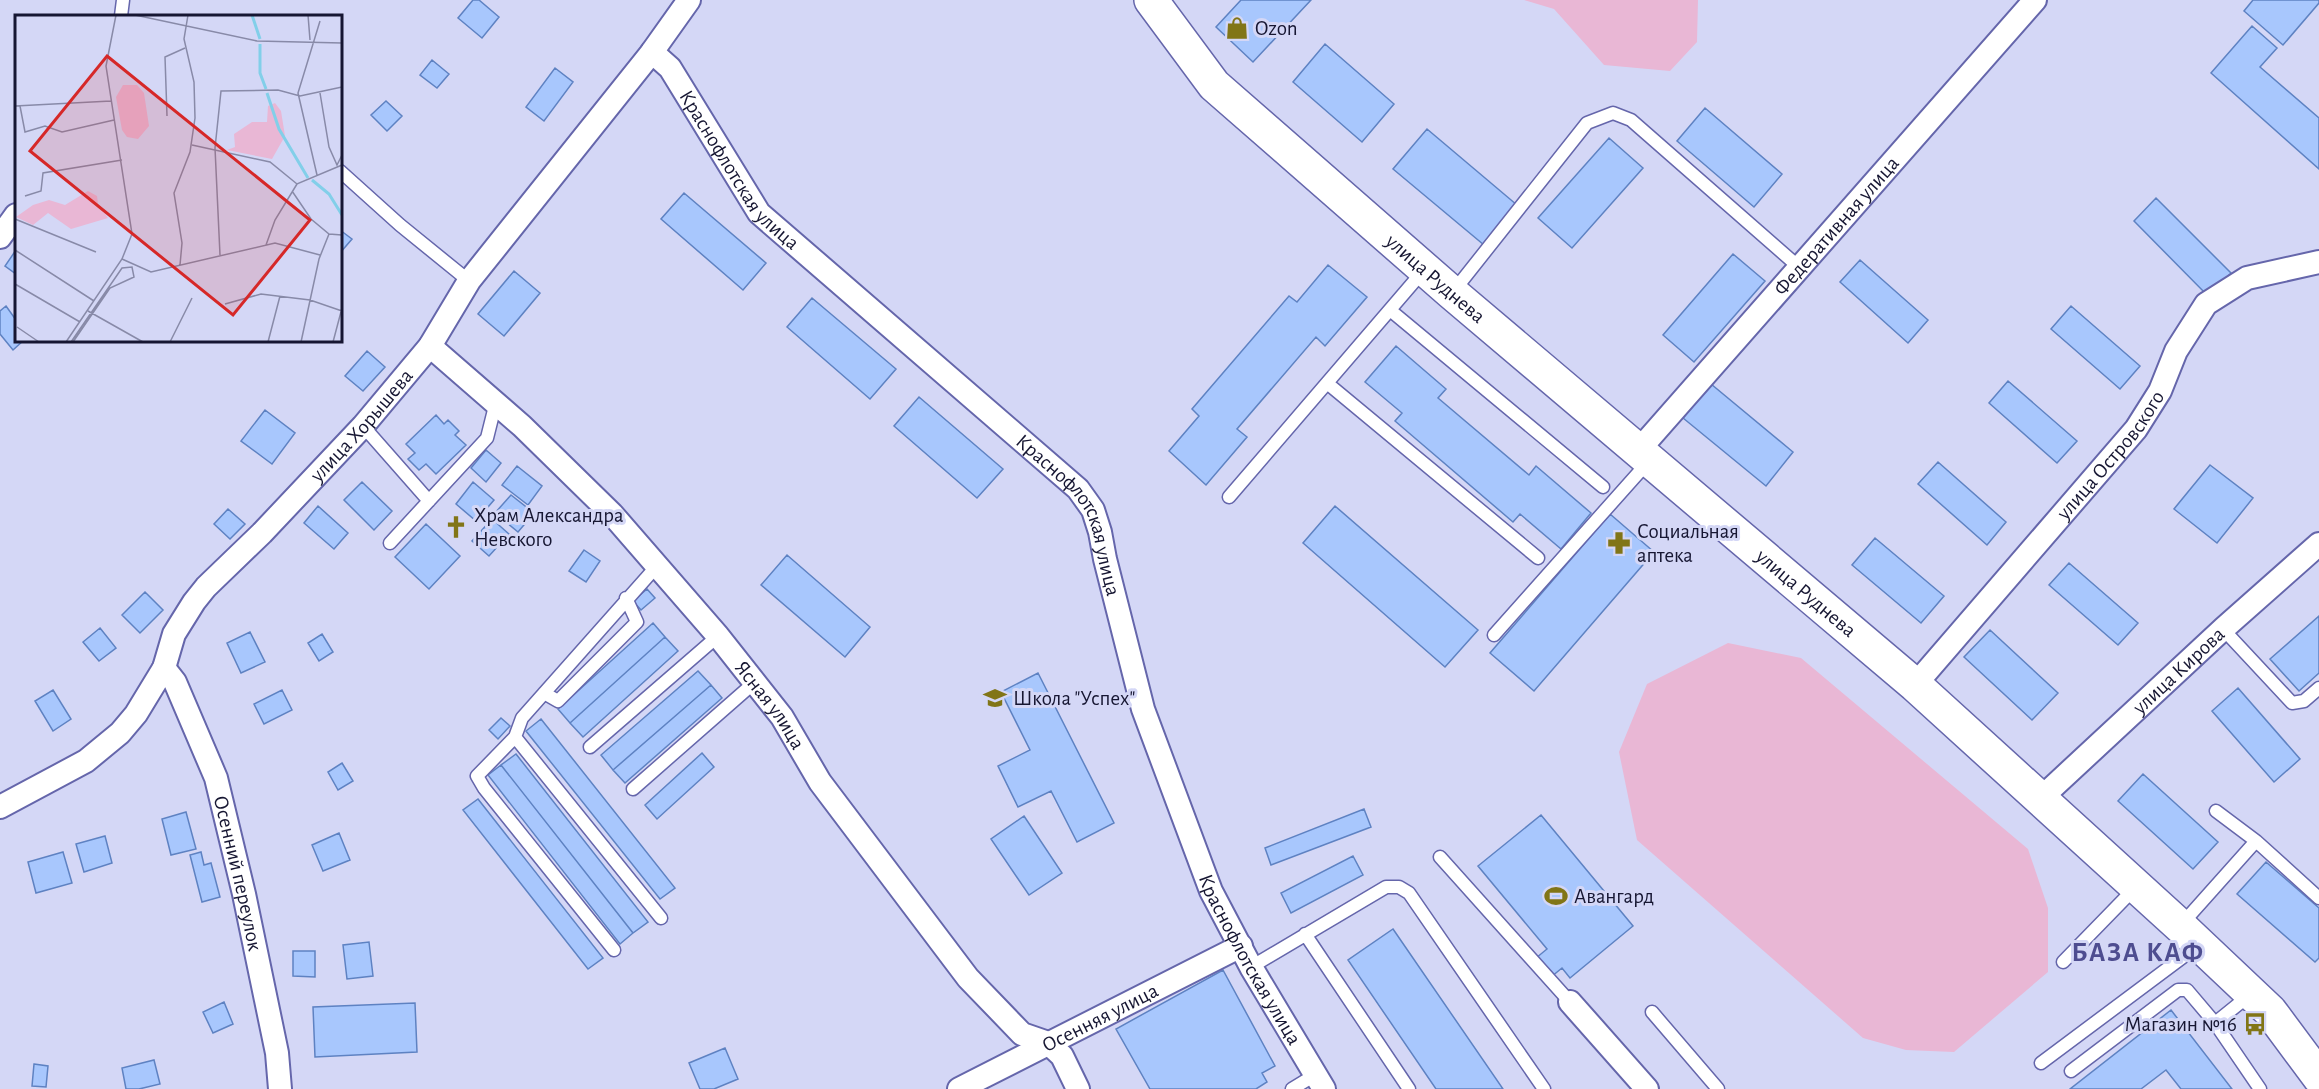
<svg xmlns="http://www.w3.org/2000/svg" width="2319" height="1089" viewBox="0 0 2319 1089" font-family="'Alegreya Sans',sans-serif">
	<rect width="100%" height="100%" fill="#d4d7f6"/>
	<path fill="#e9b7d5" d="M 1524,0 L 1698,0 L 1697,42 L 1670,71 L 1604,65 L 1554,9 Z
		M 1728,643 L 1801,658 L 2028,849 L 2048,908 L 2048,972 L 1954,1052 L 1906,1050 L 1863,1038 L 1637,840 L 1619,752 L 1647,684 Z"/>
	<path fill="#a8c7fd" stroke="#5e82c2" stroke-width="1.5" d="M 473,0 L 479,0 L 499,17 L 482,38 L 458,18 Z
		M 1241,0 L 1311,0 L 1253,62 L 1216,27 Z
		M 2253,0 L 2319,0 L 2319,3 L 2283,45 L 2244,11 Z
		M 2252,26 L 2277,48 L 2260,67 L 2319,118 L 2319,169 L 2211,73 Z
		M 1325,44 L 1394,104 L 1362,142 L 1293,82 Z
		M 432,60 L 449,74 L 437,88 L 420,75 Z
		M 555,68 L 573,82 L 544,121 L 526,107 Z
		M 386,101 L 402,116 L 387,131 L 371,115 Z
		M 1705,108 L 1782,174 L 1754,207 L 1677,141 Z
		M 1427,129 L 1517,205 L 1484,245 L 1393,169 Z
		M 1609,138 L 1643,168 L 1572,248 L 1538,218 Z
		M 684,193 L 766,263 L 743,290 L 661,219 Z
		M 2156,198 L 2231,273 L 2208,296 L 2134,221 Z
		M 340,230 L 352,239 L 340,253 Z
		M 16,250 L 16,274 L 5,266 Z
		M 1733,254 L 1765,281 L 1694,362 L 1663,335 Z
		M 1860,260 L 1928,320 L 1908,343 L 1840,282 Z
		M 1328,265 L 1367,297 L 1325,346 L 1316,337 L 1237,429 L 1247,437 L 1206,485 L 1169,451 L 1199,416 L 1192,409 L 1289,296 L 1297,302 Z
		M 514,271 L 540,293 L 504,336 L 478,314 Z
		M 812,298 L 896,369 L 870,399 L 787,327 Z
		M 6,306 L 16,320 L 16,340 L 24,340 L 13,350 L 0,334 L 0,311 Z
		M 2071,306 L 2140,366 L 2120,389 L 2051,329 Z
		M 1396,346 L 1446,389 L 1438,398 L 1529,475 L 1536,466 L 1591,513 L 1561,549 L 1520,514 L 1513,522 L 1395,421 L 1402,413 L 1365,382 Z
		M 367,351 L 385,367 L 363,391 L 345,376 Z
		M 2008,381 L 2077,441 L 2057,463 L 1989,403 Z
		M 1711,384 L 1793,452 L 1766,486 L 1683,418 Z
		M 919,397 L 1003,469 L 977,498 L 894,426 Z
		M 265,410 L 295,433 L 272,464 L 241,441 Z
		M 436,415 L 444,424 L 448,420 L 459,431 L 455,435 L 466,445 L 436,474 L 426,464 L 419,470 L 408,459 L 415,453 L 406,444 Z
		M 486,450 L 501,463 L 486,482 L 471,468 Z
		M 1938,462 L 2006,522 L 1987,545 L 1918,484 Z
		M 2210,465 L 2253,498 L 2217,543 L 2174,509 Z
		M 517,466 L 542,486 L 528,505 L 502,485 Z
		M 362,482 L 392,511 L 374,530 L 344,500 Z
		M 473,482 L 494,500 L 476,521 L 456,504 Z
		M 511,495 L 534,513 L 518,532 L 495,513 Z
		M 318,506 L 348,533 L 334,549 L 304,523 Z
		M 1335,506 L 1478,630 L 1445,667 L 1303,543 Z
		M 228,509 L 245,524 L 230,539 L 214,524 Z
		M 1610,514 L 1654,552 L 1534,691 L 1490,653 Z
		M 492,519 L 509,534 L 489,556 L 472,541 Z
		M 426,524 L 460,556 L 429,589 L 395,557 Z
		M 1875,538 L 1944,596 L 1921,623 L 1852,565 Z
		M 584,550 L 600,561 L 586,582 L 569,571 Z
		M 787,555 L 870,627 L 845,657 L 761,585 Z
		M 2069,563 L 2138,623 L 2118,645 L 2049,585 Z
		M 647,589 L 655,598 L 641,610 L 633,601 Z
		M 145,592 L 163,610 L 140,633 L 122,615 Z
		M 2319,616 L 2319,673 L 2299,691 L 2270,659 Z
		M 653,623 L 665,637 L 570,723 L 558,709 Z
		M 100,628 L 116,648 L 99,661 L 83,642 Z
		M 1990,630 L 2058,693 L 2032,720 L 1964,657 Z
		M 250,632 L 265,662 L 241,673 L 227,643 Z
		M 322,634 L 333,652 L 319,661 L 308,643 Z
		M 665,637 L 678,651 L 583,737 L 570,723 Z
		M 698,671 L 711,685 L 613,770 L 601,755 Z
		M 1038,673 L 1114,823 L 1077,842 L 1051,791 L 1018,807 L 998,766 L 1030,750 L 1001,692 Z
		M 711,685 L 722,698 L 625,783 L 613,770 Z
		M 2238,688 L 2300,759 L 2274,782 L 2212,711 Z
		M 53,690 L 71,719 L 53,731 L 35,701 Z
		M 282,690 L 292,710 L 264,724 L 254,704 Z
		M 501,718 L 510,726 L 498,739 L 489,730 Z
		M 541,719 L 675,888 L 660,899 L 526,731 Z
		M 702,753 L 714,767 L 657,819 L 645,805 Z
		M 516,754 L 648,922 L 633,933 L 501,765 Z
		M 342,763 L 353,781 L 338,790 L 328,772 Z
		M 501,765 L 633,933 L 620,944 L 488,775 Z
		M 2143,774 L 2218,842 L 2193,869 L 2118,801 Z
		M 478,799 L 603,958 L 588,969 L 463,810 Z
		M 1364,809 L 1371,827 L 1271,865 L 1265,848 Z
		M 186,812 L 196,849 L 171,855 L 162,819 Z
		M 1541,815 L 1633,926 L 1570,978 L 1562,968 L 1551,977 L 1536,958 L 1547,949 L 1478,866 Z
		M 1024,816 L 1062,873 L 1029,895 L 991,839 Z
		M 339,833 L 350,860 L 323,871 L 312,845 Z
		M 105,836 L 112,863 L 84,872 L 76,844 Z
		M 63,852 L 72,883 L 36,893 L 28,862 Z
		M 201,852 L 204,865 L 211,863 L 220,897 L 202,902 L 190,855 Z
		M 1353,856 L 1363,875 L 1291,913 L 1281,893 Z
		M 2266,862 L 2319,908 L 2319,958 L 2315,962 L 2237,894 Z
		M 1393,929 L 1503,1089 L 1436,1089 L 1348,960 Z
		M 369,942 L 373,976 L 347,979 L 343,945 Z
		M 293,951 L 315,951 L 315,977 L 293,976 Z
		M 1223,970 L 1275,1066 L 1262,1073 L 1267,1082 L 1256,1089 L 1150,1089 L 1116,1029 Z
		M 224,1002 L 233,1024 L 213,1033 L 203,1012 Z
		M 415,1003 L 417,1052 L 315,1057 L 313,1007 Z
		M 2171,1010 L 2232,1089 L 2181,1089 L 2166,1070 L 2141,1089 L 2070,1089 Z
		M 725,1048 L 738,1079 L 714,1089 L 700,1089 L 689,1063 Z
		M 154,1060 L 160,1084 L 139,1089 L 126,1089 L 122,1068 Z
		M 34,1064 L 48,1066 L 46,1087 L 32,1086 Z"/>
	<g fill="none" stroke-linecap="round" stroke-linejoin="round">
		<g stroke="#6566ab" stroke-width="15">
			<path id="lane" d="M 121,16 L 123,0
				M 340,171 L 400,225 L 469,281
				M 1453,292 L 1587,123 L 1613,113 L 1631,120 L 1800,268
				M 1390,310 L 1603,487
				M 1327,383 L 1538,558
				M 363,426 L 429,501
				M 1229,497 L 1424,270
				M 390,543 L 487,438 L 496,402
				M 2223,629 L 2292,703 L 2304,701 L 2319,688
				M 1494,635 L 1649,461
				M 544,693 L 558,701 L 637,622 L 626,598
				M 515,737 L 661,918
				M 590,747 L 718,636
				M 633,789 L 755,682
				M 2216,811 L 2256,841 L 2319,898
				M 1440,857 L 1570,1002
				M 2181,925 L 2256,841
				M 1305,934 L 1409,1089
				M 614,950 L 484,788 L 477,776 L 515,737 L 522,718 L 656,567
				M 2063,962 L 2136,887
				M 1251,967 L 1386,887 L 1399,887 L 1409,893 L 1544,1089
				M 1652,1012 L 1718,1089
				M 2215,1023 L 2251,994
				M 2041,1063 L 2199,945
				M 2071,1071 L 2178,990 L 2187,990 L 2215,1023 L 2260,1089
				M 1292,1089 L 1315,1075"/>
		</g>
		<g stroke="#6566ab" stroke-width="26">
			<g id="street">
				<path id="s1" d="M 652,52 L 670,68 L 759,213 L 1078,489 L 1093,510 L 1100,532 L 1105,559 L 1143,709 L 1211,891 L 1251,967 L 1324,1089"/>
				<path d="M 0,237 L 16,215"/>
				<path id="s2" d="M 430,346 L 522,426 L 612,514 L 718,636 L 782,717 L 820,782 L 968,978 L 1022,1034 L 1048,1043 L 1062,1056 L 1078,1089"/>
				<path id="s3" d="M 1638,451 L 2035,0"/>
				<path id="s4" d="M 164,668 L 175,682 L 216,778 L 244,894 L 277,1053 L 280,1089"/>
				<path id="s5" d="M 1915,685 L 2136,429 L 2160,391 L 2176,351 L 2206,304 L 2247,278 L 2319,262"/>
				<path id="s6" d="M 2040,799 L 2223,629 L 2319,544"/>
				<path id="s7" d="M 0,807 L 86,761 L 120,733 L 136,714 L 164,668 L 174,634 L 194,602 L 206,587 L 262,533 L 363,426 L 430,346 L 469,281 L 652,52 L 689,0"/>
				<path d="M 1570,1002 L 1647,1089"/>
				<path id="s8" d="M 959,1089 L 1241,946"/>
			</g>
		</g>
		<g stroke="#6566ab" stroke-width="36">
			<g id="secondary">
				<path id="s9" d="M 1151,0 L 1214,85 L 1452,293 L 1915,685 L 2180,926 L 2270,1011 L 2319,1077"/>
			</g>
		</g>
		<use href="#lane" stroke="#fff" stroke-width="12"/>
		<use href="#street" stroke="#fff" stroke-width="22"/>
		<use href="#secondary" stroke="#fff" stroke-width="33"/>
	</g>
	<defs>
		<g id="shop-bare" transform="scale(1.8)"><path d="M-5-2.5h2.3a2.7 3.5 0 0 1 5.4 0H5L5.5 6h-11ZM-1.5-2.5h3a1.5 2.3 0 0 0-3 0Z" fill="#817517" stroke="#d4d7f6" stroke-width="2.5" paint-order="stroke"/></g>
		<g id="church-bare" transform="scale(1.8)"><path d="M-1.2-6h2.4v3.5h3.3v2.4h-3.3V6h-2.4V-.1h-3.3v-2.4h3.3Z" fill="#817517" stroke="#d4d7f6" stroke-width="2.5" paint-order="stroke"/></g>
		<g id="pharmacy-bare" transform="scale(1.8)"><path d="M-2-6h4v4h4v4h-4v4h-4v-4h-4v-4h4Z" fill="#817517" stroke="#d4d7f6" stroke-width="2.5" paint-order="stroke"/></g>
		<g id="school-bare" transform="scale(1.8)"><path d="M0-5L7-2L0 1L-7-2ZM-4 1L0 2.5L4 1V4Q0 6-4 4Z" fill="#817517" stroke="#d4d7f6" stroke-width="2.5" paint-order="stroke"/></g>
		<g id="stadium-bare" transform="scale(1.8)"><path d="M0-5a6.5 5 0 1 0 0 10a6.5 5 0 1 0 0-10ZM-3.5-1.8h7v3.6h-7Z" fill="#817517" stroke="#d4d7f6" stroke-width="2.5" paint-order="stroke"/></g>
		<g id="bus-bare" transform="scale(1.8)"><path d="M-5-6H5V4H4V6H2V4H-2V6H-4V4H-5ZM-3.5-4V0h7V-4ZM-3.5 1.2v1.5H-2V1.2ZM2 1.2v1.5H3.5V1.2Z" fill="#817517" stroke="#d4d7f6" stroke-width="2.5" paint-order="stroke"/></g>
	</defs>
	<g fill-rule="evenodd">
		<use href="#shop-bare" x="1237" y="28"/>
		<use href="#church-bare" x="456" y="527"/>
		<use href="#pharmacy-bare" x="1619" y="543"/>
		<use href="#school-bare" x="995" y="698"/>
		<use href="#stadium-bare" x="1556" y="896"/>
		<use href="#bus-bare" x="2255" y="1024"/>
	</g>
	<g text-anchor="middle" stroke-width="6" stroke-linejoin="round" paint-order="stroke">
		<g font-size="21" fill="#161632" stroke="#d4d7f6" text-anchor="start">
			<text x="1255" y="35">Ozon</text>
			<text x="474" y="522">Храм Александра<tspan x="474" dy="24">Невского</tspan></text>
			<text x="1637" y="538">Социальная<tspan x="1637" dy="24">аптека</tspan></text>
			<text x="1013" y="705">Школа "Успех"</text>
			<text x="1574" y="903">Авангард</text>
			<text x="2237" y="1031" text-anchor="end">Магазин №16</text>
		</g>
		<g font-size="21" fill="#161632" stroke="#d4d7f6">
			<text dy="7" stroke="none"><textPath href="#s1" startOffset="148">Краснофлотская улица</textPath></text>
			<text dy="7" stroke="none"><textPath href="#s3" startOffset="300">Федеративная улица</textPath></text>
			<text dy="7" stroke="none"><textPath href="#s9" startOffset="400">улица Руднева</textPath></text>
			<text dy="7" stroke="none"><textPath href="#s7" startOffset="537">улица Хорышева</textPath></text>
			<text dy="7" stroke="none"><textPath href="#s5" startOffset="302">улица Островского</textPath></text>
			<text dy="7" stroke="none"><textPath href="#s1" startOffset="634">Краснофлотская улица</textPath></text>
			<text dy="7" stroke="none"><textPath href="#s9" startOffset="886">улица Руднева</textPath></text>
			<text dy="7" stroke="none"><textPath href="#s6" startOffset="189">улица Кирова</textPath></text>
			<text dy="7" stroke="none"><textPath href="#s2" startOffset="496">Ясная улица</textPath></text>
			<text dy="7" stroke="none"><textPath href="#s4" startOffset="220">Осенний переулок</textPath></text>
			<text dy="7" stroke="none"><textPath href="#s1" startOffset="1120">Краснофлотская улица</textPath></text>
			<text dy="7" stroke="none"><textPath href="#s8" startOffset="158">Осенняя улица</textPath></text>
		</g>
		<g font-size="27" font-weight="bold" letter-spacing="1.5" fill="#4e4d90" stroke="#d4d7f6">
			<text x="2138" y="961">БАЗА КАФ</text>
		</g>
	</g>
	<g transform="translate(15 15)">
		<rect width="327" height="327" fill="#d4d7f6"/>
		<path d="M 108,70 L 122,70 L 129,78 L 134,111 L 123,124 L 112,122 L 107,115 L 101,82 ZM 260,88 L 266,96 L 270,121 L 257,144 L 212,135 L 220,132 L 219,119 L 237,107 L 252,107 L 253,91 ZM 73,176 L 82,181 L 83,189 L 93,203 L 56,214 L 33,198 L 18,210 L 1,202 L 18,190 L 34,185 L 50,190 Z" fill="#e9b7d5"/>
		<path fill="none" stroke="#82cfe9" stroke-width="3" d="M 237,0 L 245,24M 245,29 L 245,58 L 251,74M 252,78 L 264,114 L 293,163M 297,165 L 314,179 L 327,200"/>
		<path fill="none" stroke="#888aa8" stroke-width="1.5" d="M 120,0 L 242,26 L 327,28M 293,0 L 295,25M 305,78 L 314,132 L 322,150 L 327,140M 0,91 L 96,86M 5,91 L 10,117 L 30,111 L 47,117 L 99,105M 152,101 L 150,42 L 170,33M 177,130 L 255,147 L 282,169 L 327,150M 302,160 L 283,78 L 305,6M 277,176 L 296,204 L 314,219 L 327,220M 10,181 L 26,176 L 28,158 L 107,145M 0,204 L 81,237M 251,230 L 260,205 L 282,169M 0,235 L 79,286M 205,240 L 200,133 L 206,76 L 263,75 L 285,81 L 327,72M 107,244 L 136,257 L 260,228 L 305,240M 165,250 L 167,228 L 159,178 L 175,137 L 180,103 L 179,67 L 169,24 L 173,0M 0,269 L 65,307M 210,289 L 246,279 L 295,285 L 327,296M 73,296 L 128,327M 2,312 L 24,327M 51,327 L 107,244 L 117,219 L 91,51 L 101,0M 56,327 L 107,253 L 117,252 L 119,262 L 95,273 L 58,327M 155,327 L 177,283M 253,327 L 265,281M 286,327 L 304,244 L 314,219M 318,327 L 327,293"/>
		<path fill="#d62828" fill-opacity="0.15" stroke="#d62828" stroke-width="3" d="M 92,41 L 295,205 L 218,300 L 15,136 Z"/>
		<rect width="327" height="327" fill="none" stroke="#161632" stroke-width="3"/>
	</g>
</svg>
